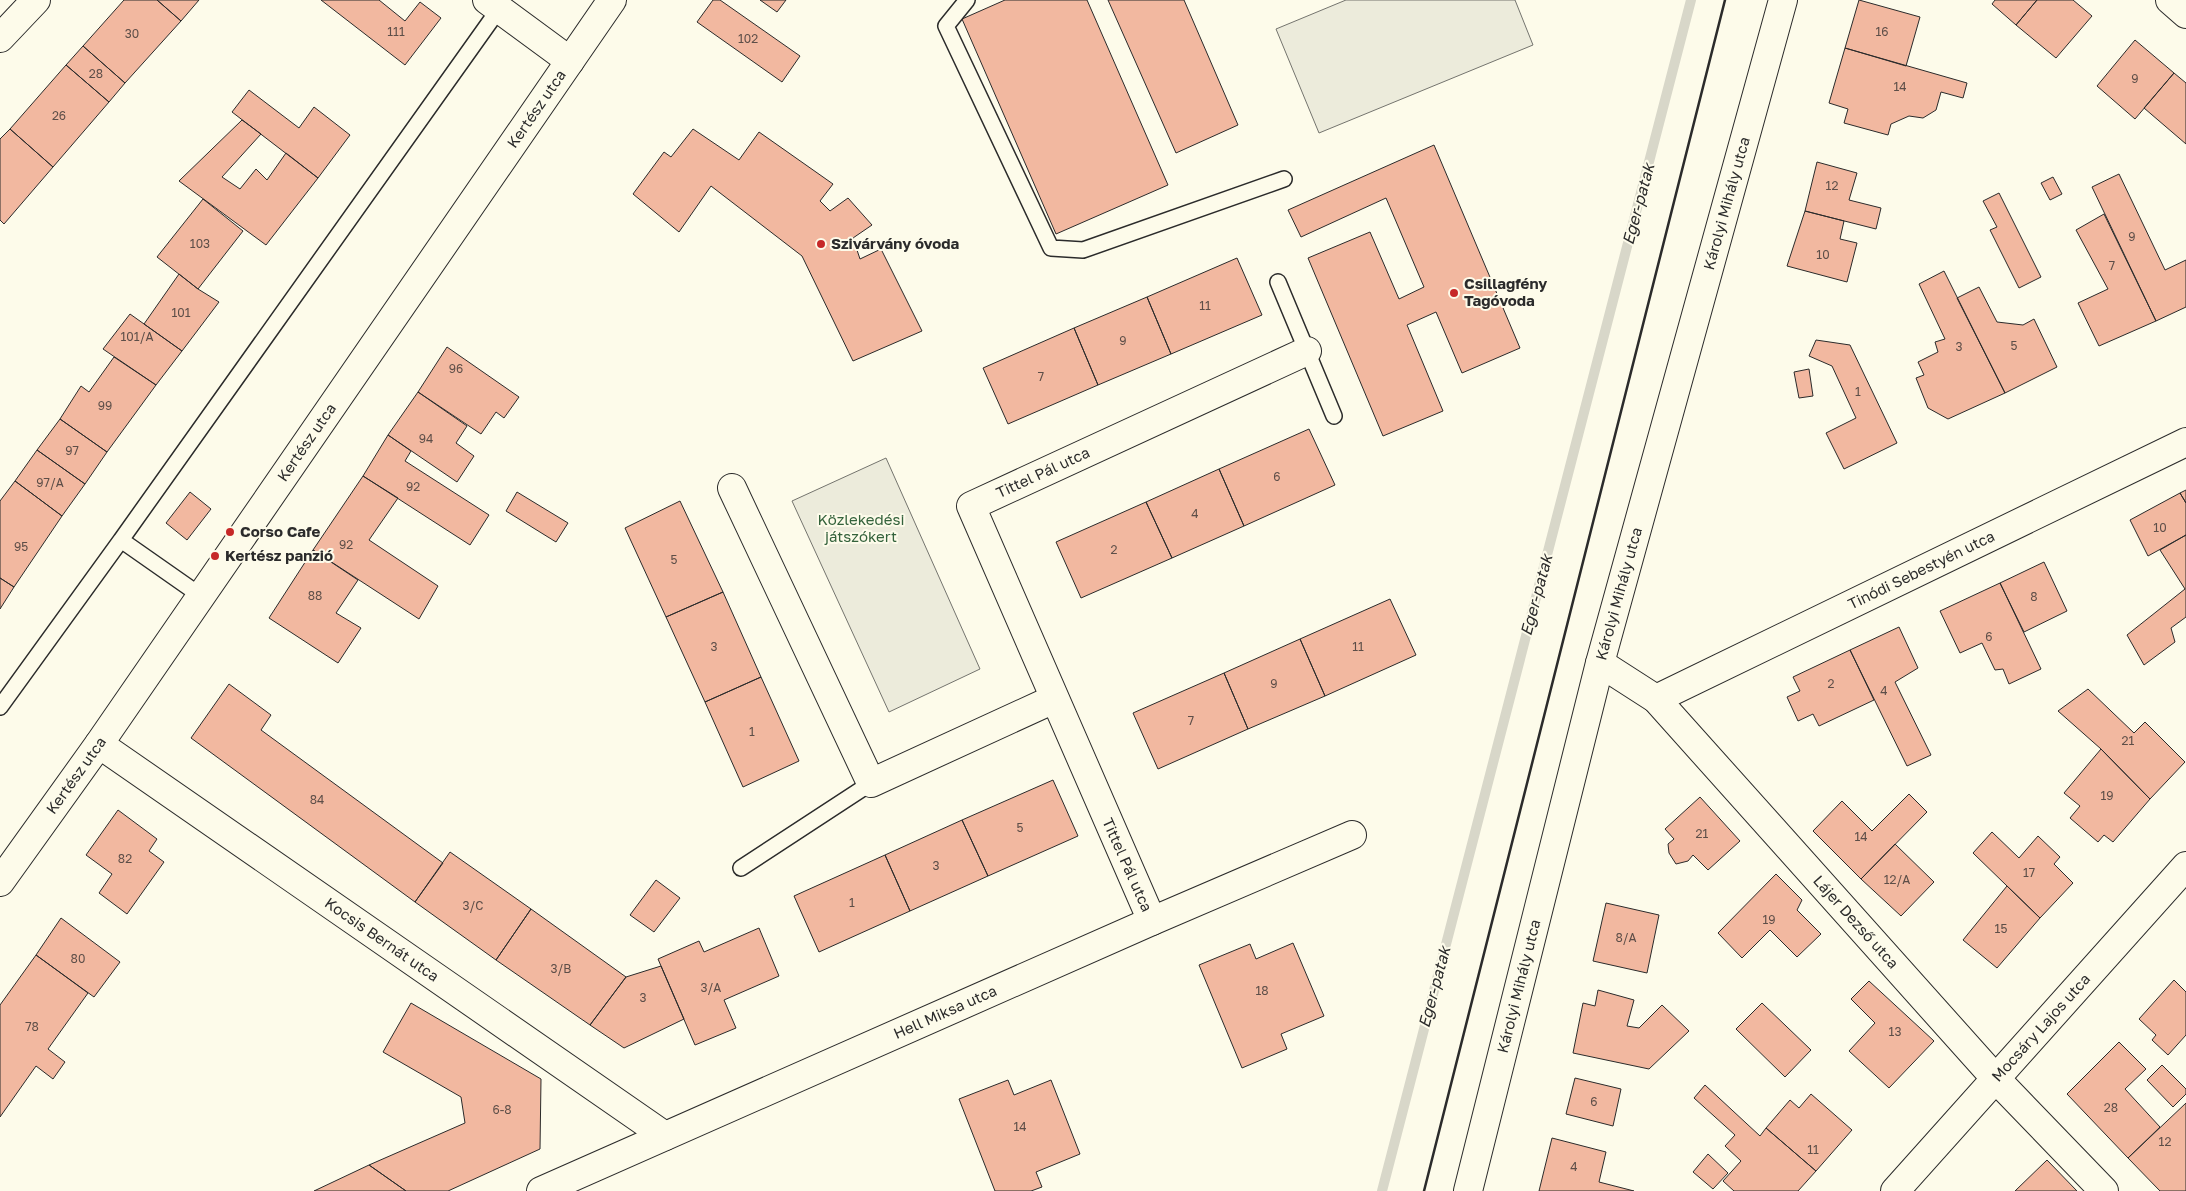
<svg xmlns="http://www.w3.org/2000/svg" width="2186" height="1191" viewBox="0 0 2186 1191" font-family="'Golos Text',sans-serif">
	<rect width="100%" height="100%" fill="#fdfbea"/>
	<path fill="#ecebdb" stroke="#74746e" d="M 1346,0 L 1515,0 L 1533,45 L 1319,133 L 1276,29 Z
		M 886,458 L 980,669 L 889,712 L 792,501 Z"/>
	<g fill="none" stroke-linecap="round" stroke-linejoin="round">
		<path stroke="#d8d7c9" stroke-width="10" d="M 1382,1191 L 1691,0"/>
	</g>
	<path fill="#f2b8a0" stroke="#2b2b2b" d="M 124,0 L 157,0 L 181,21 L 125,83 L 83,46 Z
		M 157,0 L 199,0 L 181,21 Z
		M 321,0 L 379,0 L 405,21 L 420,2 L 441,18 L 405,65 Z
		M 713,0 L 720,0 L 800,56 L 782,82 L 697,22 Z
		M 760,0 L 786,0 L 777,12 Z
		M 1005,0 L 1087,0 L 1168,185 L 1056,234 L 962,19 Z
		M 1108,0 L 1184,0 L 1238,125 L 1176,153 Z
		M 1859,0 L 1920,17 L 1906,66 L 1845,48 Z
		M 1995,0 L 2037,0 L 2016,25 L 1992,4 Z
		M 2037,0 L 2073,0 L 2092,16 L 2056,58 L 2016,25 Z
		M 2135,40 L 2174,73 L 2135,119 L 2097,86 Z
		M 83,46 L 125,83 L 109,102 L 66,65 Z
		M 1845,48 L 1967,83 L 1963,98 L 1941,92 L 1936,110 L 1923,118 L 1909,116 L 1891,124 L 1888,135 L 1844,123 L 1848,109 L 1829,103 Z
		M 66,65 L 109,102 L 53,167 L 10,129 Z
		M 2174,73 L 2186,83 L 2186,144 L 2144,108 Z
		M 249,90 L 299,128 L 314,107 L 350,135 L 318,178 L 232,112 Z
		M 242,120 L 261,134 L 222,177 L 240,189 L 256,169 L 267,180 L 286,153 L 318,178 L 266,245 L 179,181 Z
		M 10,129 L 53,167 L 4,224 L 0,220 L 0,139 Z
		M 693,129 L 739,160 L 759,132 L 833,184 L 820,201 L 830,211 L 848,198 L 872,225 L 853,238 L 860,259 L 881,249 L 922,331 L 853,361 L 802,256 L 711,186 L 679,232 L 633,194 L 664,152 L 671,157 Z
		M 1434,145 L 1520,348 L 1462,373 L 1436,312 L 1407,325 L 1443,411 L 1383,436 L 1308,258 L 1370,232 L 1399,299 L 1424,287 L 1386,198 L 1301,237 L 1288,210 Z
		M 1817,162 L 1857,173 L 1849,200 L 1881,208 L 1876,229 L 1805,211 Z
		M 2119,174 L 2165,270 L 2186,260 L 2186,307 L 2156,321 L 2092,187 Z
		M 2053,177 L 2062,194 L 2050,200 L 2041,183 Z
		M 1999,193 L 2041,277 L 2019,288 L 1990,230 L 1997,227 L 1983,201 Z
		M 203,199 L 243,231 L 198,289 L 157,257 Z
		M 1805,211 L 1844,221 L 1840,239 L 1857,243 L 1847,282 L 1787,266 Z
		M 2104,214 L 2156,321 L 2099,346 L 2078,303 L 2108,289 L 2076,230 Z
		M 1237,258 L 1262,315 L 1171,354 L 1147,297 Z
		M 1944,271 L 2005,393 L 1948,419 L 1928,408 L 1916,378 L 1924,375 L 1918,362 L 1938,352 L 1935,342 L 1945,339 L 1919,284 Z
		M 179,274 L 198,289 L 219,302 L 182,351 L 144,324 Z
		M 1979,287 L 1997,322 L 2023,325 L 2034,319 L 2057,367 L 2005,393 L 1957,298 Z
		M 1147,297 L 1171,354 L 1098,385 L 1074,328 Z
		M 130,314 L 182,351 L 156,385 L 103,349 Z
		M 1074,328 L 1098,385 L 1008,424 L 983,368 Z
		M 1816,340 L 1850,345 L 1897,443 L 1844,469 L 1826,433 L 1856,418 L 1832,366 L 1809,356 Z
		M 447,347 L 519,397 L 504,418 L 496,412 L 481,434 L 418,392 Z
		M 114,357 L 156,385 L 107,452 L 60,419 L 81,386 L 89,392 Z
		M 1809,369 L 1813,396 L 1799,398 L 1794,372 Z
		M 418,392 L 467,426 L 456,443 L 474,456 L 457,482 L 388,435 Z
		M 60,419 L 107,452 L 85,484 L 37,450 Z
		M 1309,429 L 1335,485 L 1244,526 L 1219,469 Z
		M 388,435 L 411,451 L 405,461 L 489,515 L 470,545 L 363,476 Z
		M 37,450 L 85,484 L 62,516 L 15,481 Z
		M 1219,469 L 1244,526 L 1172,558 L 1146,502 Z
		M 363,476 L 398,498 L 369,540 L 438,586 L 419,619 L 313,550 Z
		M 15,481 L 62,516 L 14,587 L 0,578 L 0,501 Z
		M 2186,490 L 2186,503 L 2180,493 Z
		M 190,492 L 211,509 L 187,540 L 166,523 Z
		M 517,492 L 568,523 L 556,542 L 506,511 Z
		M 2180,493 L 2186,503 L 2186,535 L 2148,556 L 2130,520 Z
		M 680,501 L 723,592 L 666,617 L 625,528 Z
		M 1146,502 L 1172,558 L 1081,598 L 1056,542 Z
		M 2186,535 L 2186,617 L 2171,628 L 2175,642 L 2144,665 L 2127,635 L 2185,589 L 2160,550 Z
		M 313,550 L 358,580 L 336,613 L 361,628 L 338,663 L 269,618 Z
		M 2044,562 L 2067,611 L 2024,632 L 2000,583 Z
		M 0,578 L 14,587 L 0,609 Z
		M 2000,583 L 2041,669 L 2009,684 L 2003,669 L 1995,670 L 1982,643 L 1960,653 L 1940,611 Z
		M 723,592 L 761,677 L 705,702 L 666,617 Z
		M 1390,599 L 1416,655 L 1325,696 L 1300,639 Z
		M 1899,627 L 1918,668 L 1895,682 L 1931,755 L 1907,766 L 1850,650 Z
		M 1300,639 L 1325,696 L 1248,729 L 1224,673 Z
		M 1850,650 L 1874,700 L 1819,726 L 1813,714 L 1798,721 L 1787,697 L 1800,691 L 1793,677 Z
		M 1224,673 L 1248,729 L 1158,769 L 1133,713 Z
		M 761,677 L 799,761 L 743,787 L 705,702 Z
		M 229,684 L 271,715 L 261,730 L 443,863 L 415,902 L 191,738 Z
		M 2088,689 L 2134,733 L 2145,722 L 2185,762 L 2150,799 L 2101,749 L 2058,711 Z
		M 2101,749 L 2150,799 L 2113,842 L 2104,835 L 2098,842 L 2070,818 L 2080,806 L 2064,793 Z
		M 1053,780 L 1078,836 L 988,876 L 962,820 Z
		M 1909,794 L 1927,812 L 1861,879 L 1813,831 L 1842,801 L 1872,831 Z
		M 1700,797 L 1740,841 L 1708,870 L 1693,855 L 1688,861 L 1676,864 L 1669,853 L 1668,844 L 1674,839 L 1665,829 Z
		M 118,810 L 157,839 L 149,851 L 164,862 L 127,914 L 99,893 L 112,874 L 86,855 Z
		M 962,820 L 988,876 L 910,911 L 885,855 Z
		M 1992,832 L 2019,858 L 2038,836 L 2060,857 L 2054,864 L 2073,883 L 2040,918 L 1973,853 Z
		M 1895,844 L 1934,882 L 1901,916 L 1861,879 Z
		M 450,852 L 531,909 L 496,960 L 415,902 Z
		M 885,855 L 910,911 L 819,952 L 794,896 Z
		M 1776,874 L 1802,900 L 1797,910 L 1821,934 L 1797,957 L 1770,930 L 1742,958 L 1718,933 Z
		M 656,880 L 680,898 L 654,932 L 630,915 Z
		M 2007,886 L 2040,918 L 1997,968 L 1963,940 Z
		M 1606,903 L 1659,915 L 1647,973 L 1593,961 Z
		M 531,909 L 626,977 L 590,1025 L 496,960 Z
		M 61,918 L 120,962 L 94,997 L 36,955 Z
		M 759,928 L 779,976 L 724,1000 L 736,1028 L 695,1045 L 658,959 L 699,941 L 704,952 Z
		M 1293,943 L 1324,1016 L 1281,1034 L 1287,1049 L 1242,1068 L 1199,965 L 1250,944 L 1256,959 Z
		M 36,955 L 88,993 L 48,1049 L 65,1062 L 53,1079 L 36,1066 L 0,1117 L 0,1005 Z
		M 661,966 L 684,1019 L 624,1048 L 590,1025 L 626,977 Z
		M 2174,980 L 2186,992 L 2186,1035 L 2168,1055 L 2152,1040 L 2156,1035 L 2139,1019 Z
		M 1869,981 L 1934,1041 L 1889,1088 L 1849,1051 L 1875,1023 L 1851,999 Z
		M 1598,990 L 1634,1000 L 1627,1026 L 1639,1028 L 1662,1005 L 1689,1031 L 1649,1069 L 1573,1053 L 1583,1003 L 1595,1006 Z
		M 411,1003 L 541,1079 L 540,1149 L 448,1191 L 406,1191 L 369,1165 L 465,1123 L 461,1097 L 383,1052 Z
		M 1762,1003 L 1811,1050 L 1785,1077 L 1736,1029 Z
		M 2119,1042 L 2146,1069 L 2125,1089 L 2160,1127 L 2128,1158 L 2067,1094 Z
		M 2162,1065 L 2186,1089 L 2186,1094 L 2173,1107 L 2147,1080 Z
		M 1575,1078 L 1621,1089 L 1613,1126 L 1566,1114 Z
		M 1008,1080 L 1014,1095 L 1051,1080 L 1080,1154 L 1036,1172 L 1042,1187 L 1031,1191 L 995,1191 L 959,1099 Z
		M 1705,1085 L 1760,1136 L 1766,1128 L 1816,1171 L 1798,1191 L 1734,1191 L 1723,1181 L 1741,1161 L 1725,1146 L 1735,1135 L 1694,1098 Z
		M 1811,1094 L 1852,1130 L 1816,1171 L 1766,1128 L 1790,1100 L 1799,1108 Z
		M 2186,1103 L 2186,1191 L 2160,1191 L 2128,1158 Z
		M 1552,1138 L 1606,1152 L 1599,1182 L 1634,1191 L 1539,1191 Z
		M 1708,1154 L 1728,1173 L 1713,1189 L 1693,1172 Z
		M 2047,1160 L 2077,1191 L 2015,1191 Z
		M 369,1165 L 406,1191 L 314,1191 Z"/>
	<g fill="none" stroke-linecap="round" stroke-linejoin="round">
		<g stroke="#2b2b2b" stroke-width="18">
			<path id="service" d="M 967,0 L 946,26 L 1051,248 L 1083,250 L 1284,179
				M 1278,282 L 1334,416
				M 121,540 L 499,9
				M 0,707 L 121,540 L 201,596
				M 741,868 L 871,783"/>
		</g>
		<g stroke="#2b2b2b" stroke-width="30">
			<g id="minor">
				<path d="M 487,0 L 570,61"/>
				<path d="M 2170,0 L 2186,14"/>
				<path d="M 0,38 L 36,0"/>
				<path d="M 732,488 L 871,783 L 1054,699"/>
				<path id="s1" d="M 1600,663 L 1656,699 L 1996,1079 L 2104,1191"/>
				<path id="s2" d="M 1656,699 L 2186,442"/>
				<path id="s3" d="M 99,744 L 665,1136"/>
				<path id="s4" d="M 1152,921 L 971,506 L 1307,351"/>
				<path id="s5" d="M 541,1191 L 1152,921 L 1352,835"/>
				<path id="s6" d="M 1468,1191 L 1600,663 L 1783,0"/>
				<path id="s7" d="M 1895,1191 L 2186,866"/>
			</g>
		</g>
		<g stroke="#2b2b2b" stroke-width="30">
			<g id="tertiary">
				<path id="s8" d="M 0,882 L 99,744 L 612,0"/>
			</g>
		</g>
		<use href="#service" stroke="#fdfbea" stroke-width="15"/>
		<use href="#minor" stroke="#fdfbea" stroke-width="28"/>
		<use href="#tertiary" stroke="#fdfbea" stroke-width="28"/>
		<path stroke="#2b2b2b" stroke-width="2.5" d="M 1424,1191 L 1725,0"/>
	</g>
	<g fill="#c62828" stroke="#fdfbea" stroke-width="2">
		<circle cx="821" cy="244" r="5"/>
		<circle cx="1454" cy="293" r="5"/>
		<circle cx="230" cy="532" r="5"/>
		<circle cx="215" cy="556" r="5"/>
	</g>
	<g text-anchor="middle" stroke-width="4" stroke-linejoin="round" paint-order="stroke">
		<g font-size="12" fill="#5d4e48">
			<text x="396" y="36">111</text>
			<text x="1882" y="36">16</text>
			<text x="132" y="38">30</text>
			<text x="748" y="43">102</text>
			<text x="96" y="78">28</text>
			<text x="2135" y="83">9</text>
			<text x="1900" y="91">14</text>
			<text x="59" y="120">26</text>
			<text x="1832" y="190">12</text>
			<text x="2132" y="241">9</text>
			<text x="200" y="248">103</text>
			<text x="1823" y="259">10</text>
			<text x="2112" y="270">7</text>
			<text x="1205" y="310">11</text>
			<text x="181" y="317">101</text>
			<text x="137" y="341">101/A</text>
			<text x="1123" y="345">9</text>
			<text x="2014" y="350">5</text>
			<text x="1959" y="351">3</text>
			<text x="456" y="373">96</text>
			<text x="1041" y="381">7</text>
			<text x="1858" y="396">1</text>
			<text x="105" y="410">99</text>
			<text x="426" y="443">94</text>
			<text x="72" y="455">97</text>
			<text x="1277" y="481">6</text>
			<text x="50" y="487">97/A</text>
			<text x="413" y="491">92</text>
			<text x="1195" y="518">4</text>
			<text x="2160" y="532">10</text>
			<text x="346" y="549">92</text>
			<text x="21" y="551">95</text>
			<text x="1114" y="554">2</text>
			<text x="674" y="564">5</text>
			<text x="315" y="600">88</text>
			<text x="2034" y="601">8</text>
			<text x="1989" y="641">6</text>
			<text x="714" y="651">3</text>
			<text x="1358" y="651">11</text>
			<text x="1274" y="688">9</text>
			<text x="1831" y="688">2</text>
			<text x="1884" y="695">4</text>
			<text x="1191" y="725">7</text>
			<text x="752" y="736">1</text>
			<text x="2128" y="745">21</text>
			<text x="2107" y="800">19</text>
			<text x="317" y="804">84</text>
			<text x="1020" y="832">5</text>
			<text x="1702" y="838">21</text>
			<text x="1861" y="841">14</text>
			<text x="125" y="863">82</text>
			<text x="936" y="870">3</text>
			<text x="2029" y="877">17</text>
			<text x="1897" y="884">12/A</text>
			<text x="852" y="907">1</text>
			<text x="473" y="910">3/C</text>
			<text x="1769" y="924">19</text>
			<text x="2001" y="933">15</text>
			<text x="1626" y="942">8/A</text>
			<text x="78" y="963">80</text>
			<text x="561" y="973">3/B</text>
			<text x="711" y="992">3/A</text>
			<text x="1262" y="995">18</text>
			<text x="643" y="1002">3</text>
			<text x="32" y="1031">78</text>
			<text x="1895" y="1036">13</text>
			<text x="1594" y="1106">6</text>
			<text x="2111" y="1112">28</text>
			<text x="502" y="1114">6-8</text>
			<text x="1020" y="1131">14</text>
			<text x="2165" y="1146">12</text>
			<text x="1813" y="1154">11</text>
			<text x="1574" y="1171">4</text>
		</g>
		<g font-size="15" fill="#2b2b2b" stroke="#fdfbea">
			<text dy="5" stroke="none"><textPath href="#s8" startOffset="941">Kertész utca</textPath></text>
			<text dy="5" stroke="none"><textPath href="#s6" startOffset="1021">Károlyi Mihály utca</textPath></text>
			<text dy="5" stroke="none"><textPath href="#s8" startOffset="536">Kertész utca</textPath></text>
			<text dy="5" stroke="none"><textPath href="#s4" startOffset="532">Tittel Pál utca</textPath></text>
			<text dy="5" stroke="none"><textPath href="#s2" startOffset="295">Tinódi Sebestyén utca</textPath></text>
			<text dy="5" stroke="none"><textPath href="#s6" startOffset="616">Károlyi Mihály utca</textPath></text>
			<text dy="5" stroke="none"><textPath href="#s8" startOffset="131">Kertész utca</textPath></text>
			<text transform="translate(1127 865) rotate(66)" y="5">Tittel Pál utca</text>
			<text dy="5" stroke="none"><textPath href="#s1" startOffset="366">Lájer Dezső utca</textPath></text>
			<text dy="5" stroke="none"><textPath href="#s3" startOffset="344">Kocsis Bernát utca</textPath></text>
			<text dy="5" stroke="none"><textPath href="#s6" startOffset="211">Károlyi Mihály utca</textPath></text>
			<text dy="5" stroke="none"><textPath href="#s5" startOffset="442">Hell Miksa utca</textPath></text>
			<text dy="5" stroke="none"><textPath href="#s7" startOffset="219">Mocsáry Lajos utca</textPath></text>
		</g>
		<g font-size="15" font-weight="bold" fill="#2b2b2b" stroke="#fdfbea" text-anchor="start">
			<text x="831" y="249">Szivárvány óvoda</text>
			<text x="1464" y="289">Csillagfény<tspan x="1464" dy="17">Tagóvoda</tspan></text>
			<text x="240" y="537">Corso Cafe</text>
			<text x="225" y="561">Kertész panzió</text>
		</g>
		<g font-size="15" fill="#34623c" stroke="#fdfbea">
			<text x="861" y="525">Közlekedési<tspan x="861" dy="17">játszókert</tspan></text>
		</g>
		<g font-size="16" font-style="italic" fill="#2b2b2b" stroke="#fdfbea">
			<text transform="translate(1638 204) rotate(-75)" y="6">Eger-patak</text>
			<text transform="translate(1536 595) rotate(-75)" y="6">Eger-patak</text>
			<text transform="translate(1434 987) rotate(-75)" y="6">Eger-patak</text>
		</g>
	</g>
</svg>
